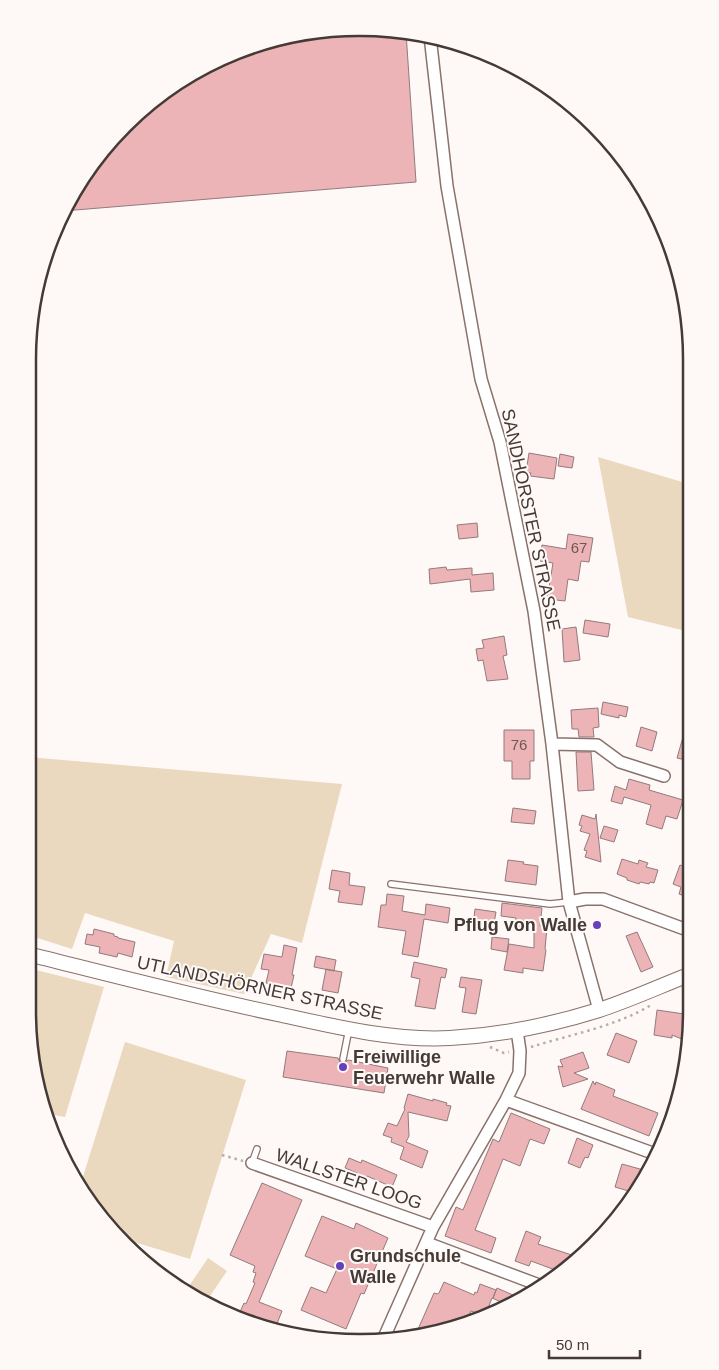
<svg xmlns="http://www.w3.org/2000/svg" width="719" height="1370" viewBox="0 0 719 1370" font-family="Arial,sans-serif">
	<rect width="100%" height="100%" fill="#fef8f7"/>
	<path fill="#ead9bf" d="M 598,457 L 689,484 L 690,632 L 628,617 Z
		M 28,757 L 342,784 L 302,943 L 271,934 L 244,994 L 166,977 L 174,941 L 85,913 L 72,949 L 28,935 L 28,860 L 36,829 L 28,826 Z
		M 28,968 L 104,987 L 65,1117 L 44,1113 L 28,1010 Z
		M 125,1042 L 246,1080 L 190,1259 L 124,1239 L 96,1213 L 81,1183 Z
		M 208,1258 L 227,1271 L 208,1299 L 189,1286 Z"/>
	<path fill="#ecb4b6" stroke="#947a7b" d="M 382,28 L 406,32 L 416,182 L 63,211 L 96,157 L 141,110 L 194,72 L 259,44 L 316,30 Z
		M 529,453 L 557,458 L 554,479 L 530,476 L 531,473 L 526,472 Z
		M 560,454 L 574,457 L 572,468 L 558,466 Z
		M 477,523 L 478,537 L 459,539 L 457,525 Z
		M 568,534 L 593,538 L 589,562 L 581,561 L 578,581 L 568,579 L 565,601 L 547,599 L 553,563 L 540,561 L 542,545 L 566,549 Z
		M 446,567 L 447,570 L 472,568 L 472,575 L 493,573 L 494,590 L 471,592 L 470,579 L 430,584 L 429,569 Z
		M 585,620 L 610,624 L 608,637 L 583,633 Z
		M 576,627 L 580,660 L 564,662 L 562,629 Z
		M 504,636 L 507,655 L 503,656 L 508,679 L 487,681 L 483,660 L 478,661 L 476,649 L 484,648 L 482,640 Z
		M 603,702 L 628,707 L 626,717 L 619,715 L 619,718 L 601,714 Z
		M 598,708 L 599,727 L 593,728 L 594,737 L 579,737 L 578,729 L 572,729 L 571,710 Z
		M 687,723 L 690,724 L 690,761 L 677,758 Z
		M 641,727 L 657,732 L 652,751 L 636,746 Z
		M 504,730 L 534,730 L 534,761 L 530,761 L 530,779 L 512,779 L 512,761 L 504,761 Z
		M 576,752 L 591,752 L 594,790 L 578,791 Z
		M 629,779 L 650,785 L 649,790 L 683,800 L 677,819 L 666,816 L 662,829 L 646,824 L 651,805 L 624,797 L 622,804 L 611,801 L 615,786 L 626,790 Z
		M 513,808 L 536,811 L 534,824 L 511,822 Z
		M 596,814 L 601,862 L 585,857 L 587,851 L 584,850 L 590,834 L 580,831 L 582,826 L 579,825 L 582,815 L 595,819 Z
		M 604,826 L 618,830 L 614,842 L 600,838 Z
		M 622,859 L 638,864 L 639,860 L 648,863 L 646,867 L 658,870 L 654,883 L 650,882 L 649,884 L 640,882 L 639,884 L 627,880 L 627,878 L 617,874 Z
		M 508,860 L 524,862 L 523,864 L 538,866 L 536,885 L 505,881 Z
		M 688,864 L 690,865 L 690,898 L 679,894 L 681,887 L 673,884 L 680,865 L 687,868 Z
		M 332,870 L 350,873 L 349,885 L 365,887 L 362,905 L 338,902 L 340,891 L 329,889 Z
		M 387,894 L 404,896 L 402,911 L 425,915 L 426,904 L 450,908 L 448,923 L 424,919 L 418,957 L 402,954 L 406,931 L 378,927 L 381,905 L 386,905 Z
		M 502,903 L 542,908 L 540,926 L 547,927 L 545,949 L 546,950 L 543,971 L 523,968 L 523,973 L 504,970 L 509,944 L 534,948 L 534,928 L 515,926 L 516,918 L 501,916 Z
		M 475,909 L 496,912 L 493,929 L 473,926 Z
		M 94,929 L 114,934 L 114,936 L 118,937 L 118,938 L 135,942 L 132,957 L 118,953 L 117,957 L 99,953 L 100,947 L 85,944 L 87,934 L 93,935 Z
		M 637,932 L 653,967 L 641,972 L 626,936 Z
		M 492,937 L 509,939 L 507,952 L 491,949 Z
		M 284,945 L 297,948 L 292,975 L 294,975 L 291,988 L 266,983 L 269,970 L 261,969 L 264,954 L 282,957 Z
		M 316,956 L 336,960 L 334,971 L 314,967 Z
		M 414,962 L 447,969 L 445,978 L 441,977 L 435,1009 L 415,1006 L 420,979 L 411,977 Z
		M 326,969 L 342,972 L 338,993 L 322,990 Z
		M 461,977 L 482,980 L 476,1014 L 462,1012 L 466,988 L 459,987 Z
		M 657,1010 L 691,1015 L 689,1042 L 672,1035 L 672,1038 L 654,1035 Z
		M 616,1033 L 637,1041 L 629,1063 L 607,1055 Z
		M 287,1051 L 338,1058 L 340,1062 L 343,1064 L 348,1060 L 388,1068 L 384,1093 L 283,1077 Z
		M 583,1052 L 589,1068 L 574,1073 L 588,1079 L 563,1087 L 558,1066 L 563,1067 L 560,1060 Z
		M 593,1081 L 595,1085 L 596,1082 L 615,1090 L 613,1096 L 658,1113 L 649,1136 L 581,1109 Z
		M 408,1094 L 433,1101 L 433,1099 L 447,1103 L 446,1105 L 451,1106 L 447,1121 L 408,1112 L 409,1136 L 406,1142 L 428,1151 L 422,1168 L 400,1159 L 404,1147 L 391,1142 L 392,1138 L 383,1135 L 388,1123 L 397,1126 L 405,1109 L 404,1108 Z
		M 511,1113 L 550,1129 L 544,1144 L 530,1139 L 520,1166 L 503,1159 L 475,1230 L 496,1238 L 491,1253 L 445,1236 L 456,1207 L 463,1210 L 493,1139 L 499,1142 Z
		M 577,1138 L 593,1145 L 588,1158 L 585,1157 L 580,1168 L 568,1163 Z
		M 349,1158 L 361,1163 L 362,1160 L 397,1175 L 392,1187 L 367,1176 L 364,1182 L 355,1178 L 357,1173 L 345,1168 Z
		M 622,1164 L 647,1171 L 632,1192 L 615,1187 Z
		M 262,1183 L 302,1200 L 259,1302 L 282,1311 L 274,1331 L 241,1316 L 243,1313 L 240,1312 L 244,1303 L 246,1304 L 255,1283 L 253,1282 L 256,1273 L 253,1272 L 255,1266 L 230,1255 Z
		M 322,1216 L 354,1229 L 356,1223 L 388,1238 L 364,1294 L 361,1293 L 346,1329 L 301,1310 L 311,1287 L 326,1293 L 337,1269 L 305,1256 Z
		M 526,1231 L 541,1237 L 538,1244 L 578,1257 L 558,1271 L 531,1261 L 529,1266 L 515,1261 Z
		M 444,1282 L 474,1295 L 475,1292 L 477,1293 L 480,1284 L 496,1290 L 493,1298 L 497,1288 L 513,1295 L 508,1305 L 492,1298 L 485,1316 L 471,1311 L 465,1324 L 446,1331 L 415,1336 L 434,1293 L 438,1294 L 439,1293 Z"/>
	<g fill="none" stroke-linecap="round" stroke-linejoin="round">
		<g stroke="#8a726b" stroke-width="8">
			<path id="service" d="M 391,884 L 550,904 L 569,902
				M 343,1059 L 349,1029
				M 252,1163 L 257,1149"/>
		</g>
		<g stroke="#8a726b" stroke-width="14">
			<path id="minor" d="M 430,36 L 447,186 L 481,379 L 500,442 L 534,611 L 552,744 L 569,902 L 599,1010
				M 552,744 L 597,745 L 620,762 L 664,776
				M 569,902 L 585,899 L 603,899 L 690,931
				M 506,1100 L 658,1155
				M 252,1163 L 433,1227
				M 427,1243 L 539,1285
				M 382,1342 L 433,1227 L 506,1100 L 519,1073 L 520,1051 L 517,1030"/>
		</g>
		<g stroke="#8a726b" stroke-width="16">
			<path id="tertiary" d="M 28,954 C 112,975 196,997 282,1015 C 336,1027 394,1041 450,1038 C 501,1035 551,1025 599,1010 C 630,1000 660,986 691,974"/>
		</g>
		<path stroke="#b5aeab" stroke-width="2.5" stroke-dasharray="2.5 4" stroke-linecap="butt" d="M 490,1047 L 504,1053 L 509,1052
			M 531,1047 C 569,1035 617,1026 651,1005
			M 222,1155 L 243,1161"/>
		<use href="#service" stroke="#fff" stroke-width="5.5"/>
		<use href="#minor" stroke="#fff" stroke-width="11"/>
		<use href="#tertiary" stroke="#fff" stroke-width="14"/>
	</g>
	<g fill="#6540b9" stroke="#fef8f7" stroke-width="2">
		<circle cx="597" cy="925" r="5"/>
		<circle cx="343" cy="1067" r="5"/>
		<circle cx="340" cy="1266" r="5"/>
	</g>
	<g text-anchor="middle" stroke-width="4" stroke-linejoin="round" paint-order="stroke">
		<g font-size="15" fill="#6e5856">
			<text x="579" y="553">67</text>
			<text x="519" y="750">76</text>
		</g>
		<g font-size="18" fill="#443a36" stroke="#fef8f7">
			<text transform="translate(531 520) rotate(78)" y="6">SANDHORSTER STRASSE</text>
			<text transform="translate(260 988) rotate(12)" y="6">UTLANDSHÖRNER STRASSE</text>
			<text transform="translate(349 1179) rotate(19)" y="6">WALLSTER LOOG</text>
		</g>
		<g font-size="18" font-weight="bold" fill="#443a36" stroke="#fef8f7" text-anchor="start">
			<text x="587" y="931" text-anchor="end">Pflug von Walle</text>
			<text x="353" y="1063">Freiwillige<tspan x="353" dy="21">Feuerwehr Walle</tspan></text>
			<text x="350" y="1262">Grundschule<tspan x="350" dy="21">Walle</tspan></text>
		</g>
	</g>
	<path d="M0 0H719V1370H0ZM359 36H360A323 323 0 0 1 683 359V1011A323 323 0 0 1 360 1334H359A323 323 0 0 1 36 1011V359A323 323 0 0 1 359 36Z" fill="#fef8f7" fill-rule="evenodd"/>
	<path fill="none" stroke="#443a36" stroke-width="2.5" d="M359 36H360A323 323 0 0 1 683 359V1011A323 323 0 0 1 360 1334H359A323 323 0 0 1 36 1011V359A323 323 0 0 1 359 36Z"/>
	<path d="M549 1350v8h91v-8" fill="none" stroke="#443a36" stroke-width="2.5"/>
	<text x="556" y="1350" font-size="15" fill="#443a36" stroke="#fef8f7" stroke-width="4" paint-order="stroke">50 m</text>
</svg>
